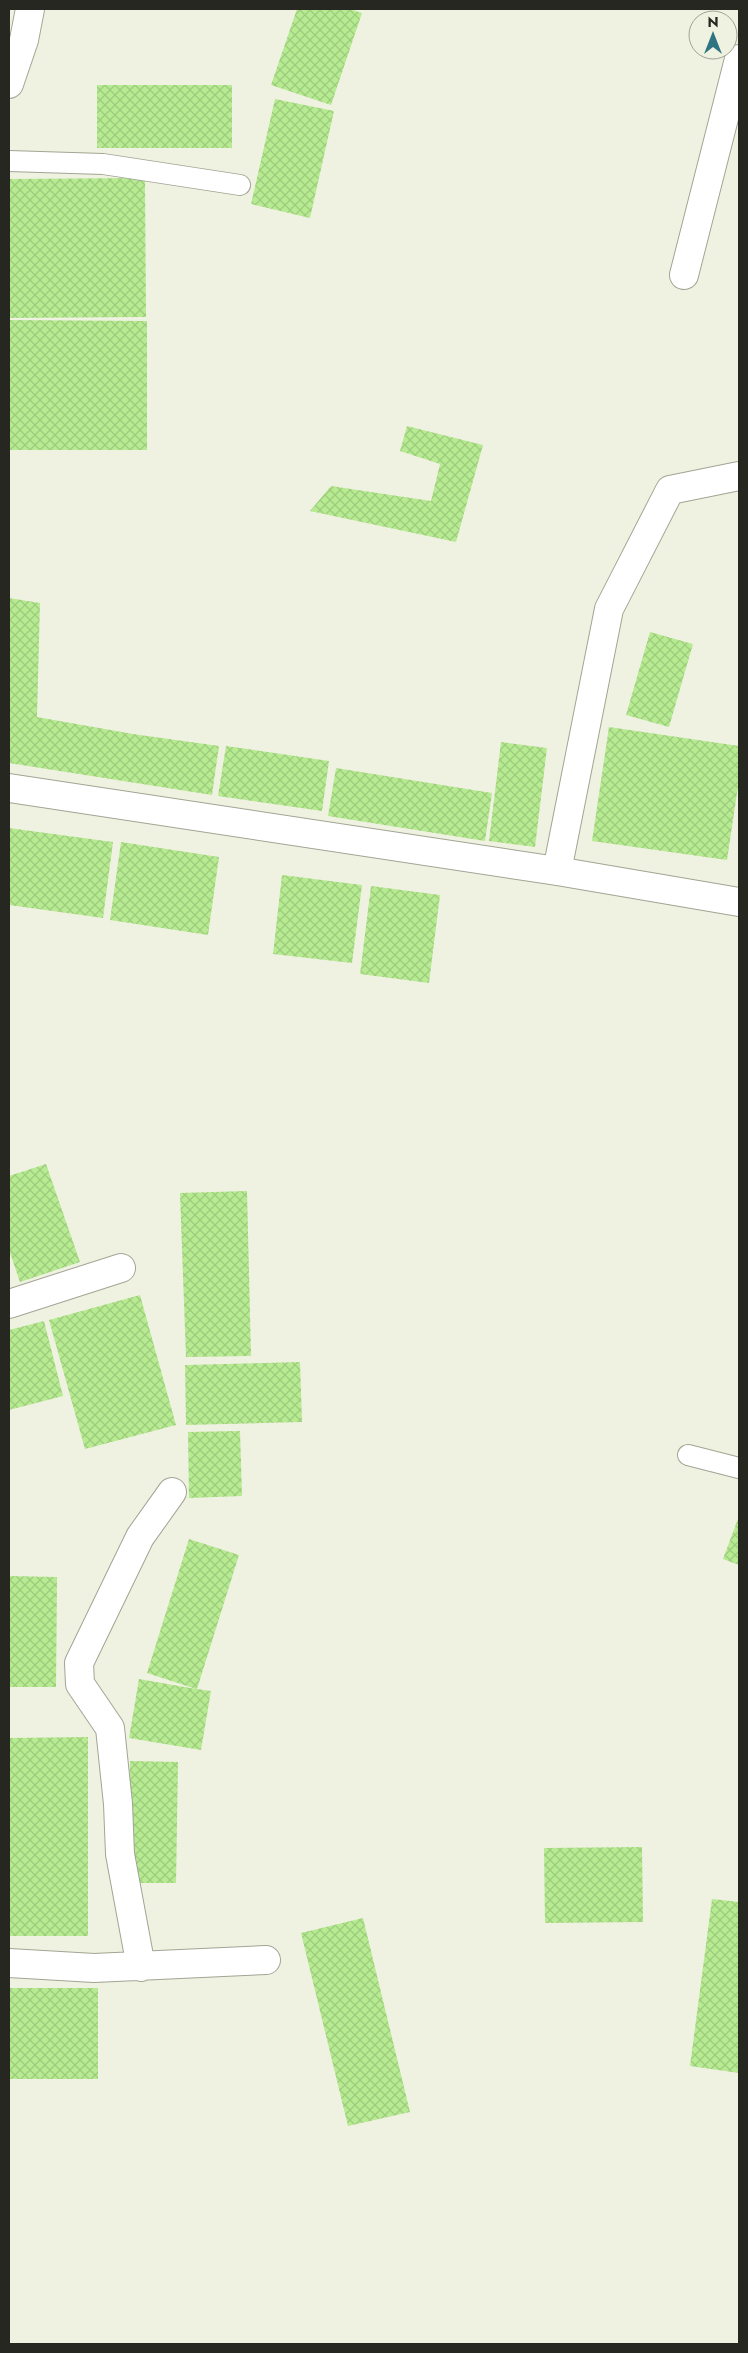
<svg xmlns="http://www.w3.org/2000/svg" width="748" height="2353" viewBox="0 0 748 2353" font-family="Jost,sans-serif">
	<defs>
		<pattern id="building-cross-hatch" width="8" height="8" patternUnits="userSpaceOnUse" patternTransform="scale(1.25)"><rect width="8" height="8" fill="#b7eb91"/><path d="M0 0l8 8M0 8l8-8" fill="none" stroke="#9dca7d"/></pattern>
	</defs>
	<rect width="100%" height="100%" fill="#f0f2e1"/>
	<path fill="url(#building-cross-hatch)" d="M 297,9 L 350,9 L 362,13 L 331,105 L 271,85 Z
		M 97,85 L 232,85 L 232,148 L 97,148 Z
		M 275,99 L 334,111 L 310,218 L 251,204 Z
		M 145,178 L 146,317 L 9,318 L 9,179 Z
		M 9,320 L 147,321 L 147,450 L 9,450 Z
		M 407,426 L 483,445 L 456,542 L 310,511 L 331,486 L 431,501 L 440,464 L 400,451 Z
		M 9,598 L 40,603 L 37,717 L 133,734 L 219,746 L 212,795 L 9,763 Z
		M 650,632 L 693,644 L 669,727 L 626,715 Z
		M 609,727 L 739,746 L 739,780 L 727,860 L 592,841 Z
		M 501,742 L 547,748 L 535,847 L 489,841 Z
		M 226,746 L 329,761 L 322,811 L 218,796 Z
		M 336,768 L 492,793 L 485,841 L 328,816 Z
		M 9,828 L 113,842 L 103,918 L 9,905 Z
		M 121,842 L 219,857 L 208,935 L 110,920 Z
		M 282,875 L 362,885 L 352,963 L 273,954 Z
		M 371,886 L 440,895 L 429,983 L 360,974 Z
		M 46,1164 L 80,1262 L 20,1282 L 9,1250 L 9,1176 Z
		M 247,1191 L 251,1356 L 186,1357 L 180,1193 Z
		M 140,1295 L 176,1425 L 85,1449 L 49,1320 Z
		M 44,1321 L 63,1396 L 9,1410 L 9,1330 Z
		M 300,1362 L 302,1422 L 186,1425 L 185,1365 Z
		M 240,1431 L 242,1496 L 189,1498 L 188,1432 Z
		M 739,1516 L 739,1565 L 723,1559 Z
		M 189,1539 L 239,1555 L 197,1689 L 211,1691 L 201,1750 L 129,1738 L 139,1679 L 196,1689 L 147,1673 Z
		M 9,1576 L 57,1577 L 56,1687 L 9,1687 Z
		M 88,1737 L 88,1936 L 9,1936 L 9,1738 Z
		M 130,1761 L 178,1762 L 176,1883 L 128,1883 Z
		M 642,1847 L 643,1922 L 545,1923 L 544,1848 Z
		M 712,1899 L 739,1902 L 739,2073 L 690,2066 Z
		M 363,1918 L 410,2112 L 348,2126 L 301,1933 Z
		M 9,1988 L 98,1988 L 98,2079 L 9,2079 Z"/>
	<g fill="none" stroke-linecap="round" stroke-linejoin="round">
		<g stroke="#a2a494" stroke-width="22">
			<path id="service" d="M 9,161 L 103,164 L 240,185
				M 688,1455 L 739,1468"/>
		</g>
		<g stroke="#a2a494" stroke-width="30">
			<path id="minor" d="M 9,84 L 24,40 L 30,9
				M 684,275 L 739,59
				M 9,788 L 557,871 L 739,902
				M 557,871 L 609,609 L 670,490 L 739,476
				M 9,1304 L 121,1268
				M 9,1963 L 94,1968 L 266,1960
				M 141,1967 L 120,1854 L 118,1804 L 110,1728 L 80,1684 L 79,1663 L 140,1537 L 172,1492"/>
		</g>
		<use href="#service" stroke="#fff" stroke-width="20"/>
		<use href="#minor" stroke="#fff" stroke-width="28"/>
	</g>
	<rect width="748" height="2353" fill="none" stroke="#272721" stroke-width="20"/>
	<g transform="translate(713 35)"><circle r="24" fill="#f0f2e1" stroke="#a0a194"/>
	<path d="M0-4L9 19L0 12L-9 19Z" fill="#2e7482"/>
	<text y="-8" font-size="14" font-weight="bold" text-anchor="middle" fill="#272721">N</text>
	</g>
</svg>
